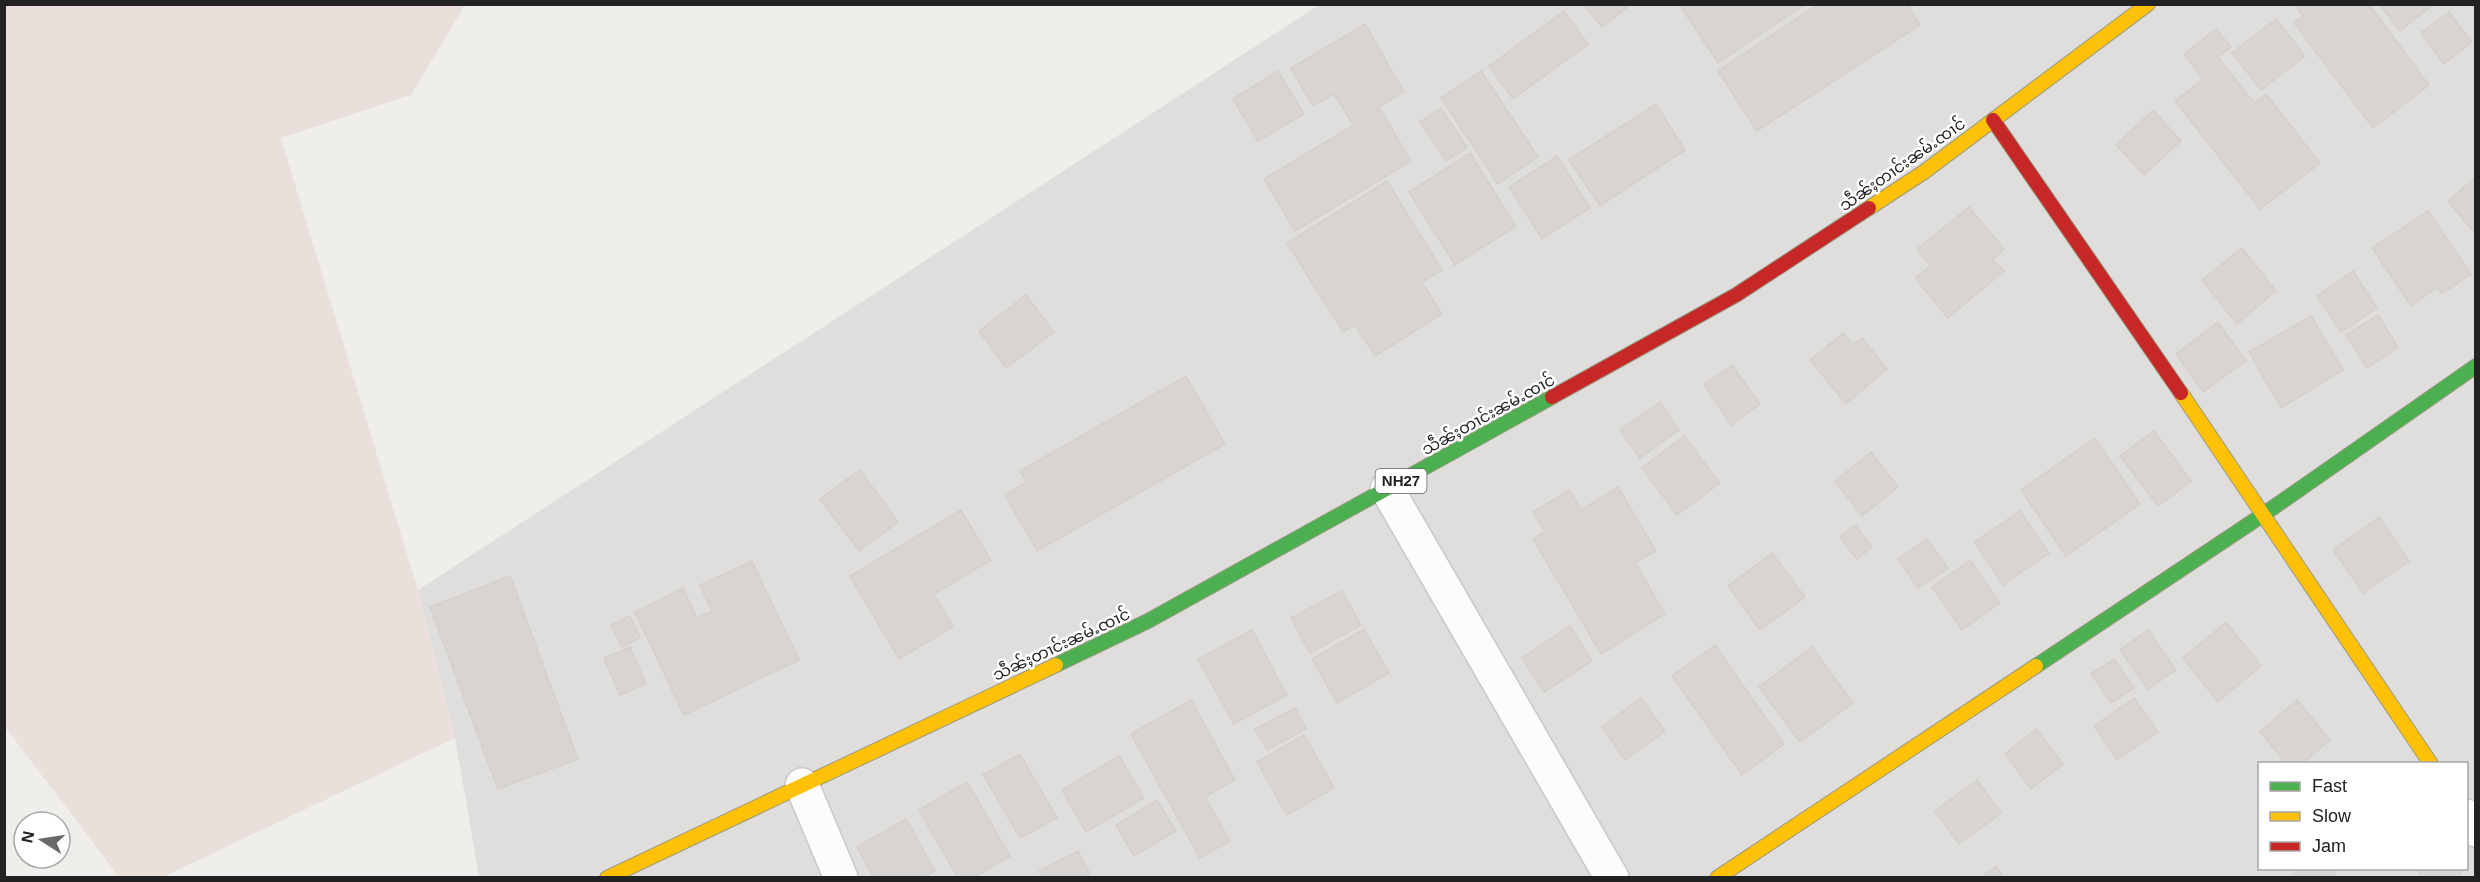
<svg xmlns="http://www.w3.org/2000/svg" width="2480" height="882" viewBox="0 0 2480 882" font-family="Arial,'Noto Sans Myanmar',sans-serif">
	<rect width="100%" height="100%" fill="#f0eeeb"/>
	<path fill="#dfdedc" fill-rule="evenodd" d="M 1319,5 L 2475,5 L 2475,877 L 479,877 L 455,738 L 418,590 ZM 2260,764 L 2466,764 L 2466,868 L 2260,868 Z"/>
	<path fill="#eae0db" d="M 5,4 L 465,5 L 411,95 L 281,138 L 418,590 L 455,738 L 163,877 L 119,877 L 5,727 Z"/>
	<path fill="#d7d4d2" stroke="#d3d0cc" stroke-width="1.5" d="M 1589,4 L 1627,4 L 1628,7 L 1602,27 L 1586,7 Z
		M 1679,4 L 1805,4 L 1718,63 Z
		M 1819,4 L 1907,4 L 1920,25 L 1757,131 L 1718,71 Z
		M 2294,4 L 2369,4 L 2429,85 L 2373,128 L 2294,23 L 2303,16 Z
		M 2379,4 L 2434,4 L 2400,31 Z
		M 1564,11 L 1588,44 L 1513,99 L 1489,66 Z
		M 2449,12 L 2472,42 L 2444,64 L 2421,33 Z
		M 2276,19 L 2305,56 L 2261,90 L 2232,53 Z
		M 1365,24 L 1404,92 L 1352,123 L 1334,94 L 1313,106 L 1291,68 Z
		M 2216,29 L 2231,47 L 2218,57 L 2254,103 L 2266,94 L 2320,163 L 2260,209 L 2175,101 L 2203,79 L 2184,54 Z
		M 1278,71 L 1304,114 L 1258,141 L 1233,99 Z
		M 1481,71 L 1538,157 L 1498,184 L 1441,98 Z
		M 1656,104 L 1685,150 L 1600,206 L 1569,160 Z
		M 1441,108 L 1467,147 L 1446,161 L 1420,122 Z
		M 1380,109 L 1411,161 L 1295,231 L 1264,179 Z
		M 2153,110 L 2181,141 L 2144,175 L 2116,145 Z
		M 1470,153 L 1516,226 L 1455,265 L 1409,192 Z
		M 1557,156 L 1590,208 L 1542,239 L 1509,187 Z
		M 2476,177 L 2476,228 L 2472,230 L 2448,201 Z
		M 1387,181 L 1442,270 L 1422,282 L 1442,314 L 1375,356 L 1355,325 L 1343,332 L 1287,243 Z
		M 1969,207 L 2004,249 L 1993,259 L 2004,271 L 1948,318 L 1915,278 L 1931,266 L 1917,249 Z
		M 2428,211 L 2471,274 L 2442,294 L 2438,287 L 2411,306 L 2372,248 Z
		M 2242,248 L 2276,291 L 2237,324 L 2202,280 Z
		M 2353,271 L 2377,308 L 2341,332 L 2317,296 Z
		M 1026,295 L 1054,332 L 1006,368 L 979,331 Z
		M 2378,315 L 2398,347 L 2367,368 L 2346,335 Z
		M 2311,316 L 2343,370 L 2281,408 L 2249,352 Z
		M 2218,322 L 2246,361 L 2203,392 L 2176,354 Z
		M 1843,333 L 1853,345 L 1862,338 L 1887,369 L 1846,404 L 1810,360 Z
		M 1732,365 L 1760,404 L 1731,425 L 1704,385 Z
		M 1186,376 L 1225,444 L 1037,551 L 1005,495 L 1027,482 L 1020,471 Z
		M 1660,402 L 1679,430 L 1640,458 L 1620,430 Z
		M 2154,431 L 2191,481 L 2158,506 L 2120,456 Z
		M 1684,436 L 1720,483 L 1677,515 L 1642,468 Z
		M 2095,438 L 2140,504 L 2066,556 L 2021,490 Z
		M 1871,452 L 1898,487 L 1862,516 L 1835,481 Z
		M 860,470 L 898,522 L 859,551 L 820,499 Z
		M 1618,487 L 1656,551 L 1635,563 L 1665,614 L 1601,654 L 1533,539 L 1545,531 L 1533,512 L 1569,490 L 1581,510 Z
		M 961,510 L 991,560 L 934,594 L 953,627 L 899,659 L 850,576 Z
		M 2020,511 L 2049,553 L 2003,585 L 1974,542 Z
		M 2379,517 L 2409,561 L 2363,593 L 2333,550 Z
		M 1855,525 L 1872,547 L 1857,559 L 1840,537 Z
		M 1927,539 L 1948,568 L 1918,588 L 1898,559 Z
		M 1772,553 L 1805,597 L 1760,630 L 1728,586 Z
		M 1970,560 L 2000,603 L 1962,630 L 1932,587 Z
		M 752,561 L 799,660 L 684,715 L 635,612 L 683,588 L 697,618 L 712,611 L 700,585 Z
		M 510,576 L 578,759 L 498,789 L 430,607 Z
		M 1342,591 L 1361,625 L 1310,653 L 1291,618 Z
		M 630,616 L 640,638 L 622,647 L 611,625 Z
		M 2226,622 L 2261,666 L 2218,702 L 2183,658 Z
		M 1570,626 L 1592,661 L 1544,692 L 1522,658 Z
		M 1364,629 L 1389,673 L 1337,703 L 1312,659 Z
		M 1252,630 L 1287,695 L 1234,724 L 1198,659 Z
		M 2148,630 L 2176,670 L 2148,689 L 2120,650 Z
		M 1715,645 L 1784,744 L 1742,775 L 1672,676 Z
		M 630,647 L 646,684 L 620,695 L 604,658 Z
		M 1812,647 L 1853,703 L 1800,742 L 1759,687 Z
		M 2114,659 L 2134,688 L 2111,703 L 2091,674 Z
		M 1641,698 L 1665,731 L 1625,760 L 1602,727 Z
		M 2134,698 L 2158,732 L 2117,760 L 2094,726 Z
		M 1191,700 L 1235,780 L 1205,797 L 1230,841 L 1200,858 L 1131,734 Z
		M 2297,700 L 2330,740 L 2302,764 L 2287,764 L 2260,732 Z
		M 1295,708 L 1306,729 L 1267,750 L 1255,729 Z
		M 2036,729 L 2063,764 L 2031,789 L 2005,754 Z
		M 1304,735 L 1334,788 L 1287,815 L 1257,762 Z
		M 1020,754 L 1057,818 L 1020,838 L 983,775 Z
		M 1119,756 L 1144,798 L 1086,832 L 1062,790 Z
		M 1977,780 L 2001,813 L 1959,844 L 1935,811 Z
		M 967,782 L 1010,856 L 973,878 L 958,878 L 919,810 Z
		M 1157,800 L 1176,831 L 1134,856 L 1116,825 Z
		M 906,819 L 935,871 L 924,878 L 874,878 L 857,847 Z
		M 1078,851 L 1092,878 L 1042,878 L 1039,871 Z
		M 1996,866 L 2004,878 L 1980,878 Z
		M 2302,868 L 2332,868 L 2338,878 L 2294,878 L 2293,875 Z
		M 2416,868 L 2457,868 L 2461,873 L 2455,878 L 2423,878 Z"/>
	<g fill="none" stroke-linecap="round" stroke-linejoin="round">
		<g stroke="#c9c8c7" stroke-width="36">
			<path id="street" d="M 1387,489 L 1612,878
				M 802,785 L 841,878
				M 2466,816 L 2476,830"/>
		</g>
		<g stroke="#999a82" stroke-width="16">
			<path id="fast" d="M 1056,665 L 1148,621 L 1552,397
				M 2036,666 L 2264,514 L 2476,366"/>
		</g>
		<g stroke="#999a82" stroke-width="16">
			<path id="slow" d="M 1869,208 L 1924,172 L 2148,4
				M 2181,393 L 2431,764
				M 607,878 L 1056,665
				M 1717,878 L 2036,666"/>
		</g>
		<g stroke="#999a82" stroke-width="16">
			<path id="jam" d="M 1993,120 L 2181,393
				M 1552,397 L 1736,295 L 1869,208"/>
		</g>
		<use href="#street" stroke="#fdfcfc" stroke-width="33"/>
		<use href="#fast" stroke="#4caf50" stroke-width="14"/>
		<use href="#slow" stroke="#ffc107" stroke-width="14"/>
		<use href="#jam" stroke="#c62828" stroke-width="14"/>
	</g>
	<g text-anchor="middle" stroke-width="5" stroke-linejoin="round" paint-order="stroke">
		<rect fill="#fff" stroke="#646464" stroke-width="1.5" x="1375.5" y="469" width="51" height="24" rx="4.5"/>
		<g font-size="15" font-weight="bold" fill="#222">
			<text x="1401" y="486">NH27</text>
		</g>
		<g font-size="16" fill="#222" stroke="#fff">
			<text transform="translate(1902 164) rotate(-35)" y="6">သဵၼ်ႈတၢင်းၼမ်ႉၸၢင်</text>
			<text transform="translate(1488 414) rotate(-29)" y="6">သဵၼ်ႈတၢင်းၼမ်ႉၸၢင်</text>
			<text transform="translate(1061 644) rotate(-25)" y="6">သဵၼ်ႈတၢင်းၼမ်ႉၸၢင်</text>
		</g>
	</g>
	<rect width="2480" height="882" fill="none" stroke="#222222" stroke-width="12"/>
	<rect x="2258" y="762" width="210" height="108" fill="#ffffff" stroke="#a7a7a7" stroke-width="1.5"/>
	<rect x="2270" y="782" width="30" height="9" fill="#4caf50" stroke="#a7a7a7" stroke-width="1.5"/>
	<text x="2312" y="792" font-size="18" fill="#222222">Fast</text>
	<rect x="2270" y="812" width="30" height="9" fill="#ffc107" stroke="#a7a7a7" stroke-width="1.5"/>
	<text x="2312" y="822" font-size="18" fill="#222222">Slow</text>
	<rect x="2270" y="842" width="30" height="9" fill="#c62828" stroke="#a7a7a7" stroke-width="1.5"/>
	<text x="2312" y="852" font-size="18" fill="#222222">Jam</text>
	<g transform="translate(42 840) rotate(282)"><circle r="28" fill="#ffffff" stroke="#a7a7a7" stroke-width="1.5"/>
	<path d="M0-4.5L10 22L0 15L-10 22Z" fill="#6a6968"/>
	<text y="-9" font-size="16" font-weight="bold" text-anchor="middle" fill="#222222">N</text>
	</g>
</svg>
